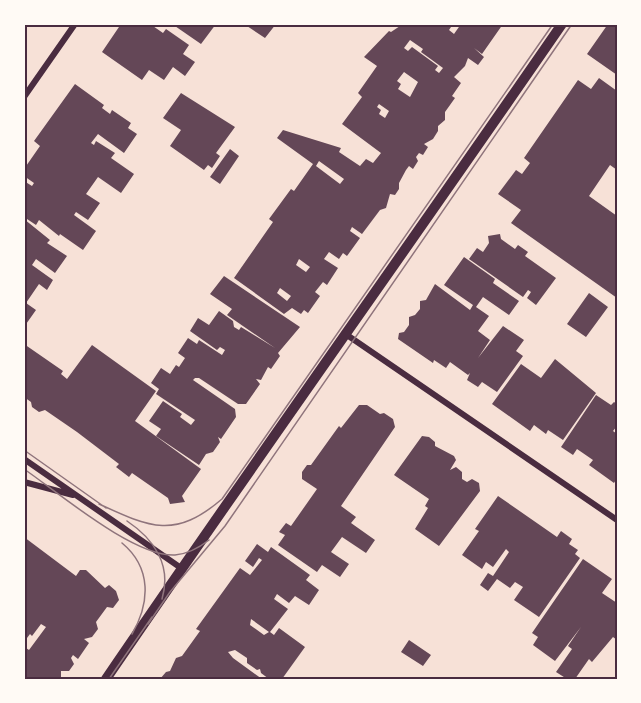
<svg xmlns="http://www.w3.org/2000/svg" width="641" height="703" viewBox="0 0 641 703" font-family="Bitter,serif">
	<rect width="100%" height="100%" fill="#f7e1d7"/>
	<path fill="#644757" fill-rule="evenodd" d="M 121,24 L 150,24 L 163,33 L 166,29 L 189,45 L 183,54 L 195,62 L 185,76 L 173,67 L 164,80 L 149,70 L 142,80 L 102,52 Z
		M 172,24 L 216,24 L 201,44 Z
		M 244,24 L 276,24 L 265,38 Z
		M 403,24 L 453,24 L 449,30 L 454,34 L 461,24 L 503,24 L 482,54 L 474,48 L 484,57 L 478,65 L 468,58 L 465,66 L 454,77 L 461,83 L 452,96 L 455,98 L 445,112 L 445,120 L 438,126 L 438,131 L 433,139 L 424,144 L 428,147 L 423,155 L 419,153 L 416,157 L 418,161 L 413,169 L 409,166 L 406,170 L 399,183 L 399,189 L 395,195 L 390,194 L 386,208 L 380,210 L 362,234 L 352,227 L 350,231 L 360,238 L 347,256 L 343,253 L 339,259 L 329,252 L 324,259 L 338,268 L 327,285 L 323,282 L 315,292 L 320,296 L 308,313 L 304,310 L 301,314 L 292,308 L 284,314 L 234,278 L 273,222 L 269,219 L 291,189 L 294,191 L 313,164 L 277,138 L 283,130 L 341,148 L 339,152 L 360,166 L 366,159 L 373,163 L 381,153 L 342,124 L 362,97 L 358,93 L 377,66 L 364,57 L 389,31 L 391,32 ZM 410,40 L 423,49 L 421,52 L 443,68 L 439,73 L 435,70 L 438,66 L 412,47 L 408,51 L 404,48 ZM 404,72 L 418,82 L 410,97 L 398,89 L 401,84 L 397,81 ZM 379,104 L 389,111 L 385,118 L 379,114 L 381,110 L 377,107 ZM 319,161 L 344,179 L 340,184 L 316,166 ZM 299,259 L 310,267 L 306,272 L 296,265 ZM 280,288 L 291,296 L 287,301 L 277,293 Z
		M 608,24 L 617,24 L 617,75 L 587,54 Z
		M 599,78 L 617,91 L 617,170 L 610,165 L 589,196 L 617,216 L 617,298 L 511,223 L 521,210 L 498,194 L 516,170 L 522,174 L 530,163 L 524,158 L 578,80 L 591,89 Z
		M 75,84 L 104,105 L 102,108 L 110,114 L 112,110 L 131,123 L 128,128 L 137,134 L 124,153 L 98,134 L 91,143 L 94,145 L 96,141 L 115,153 L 111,158 L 134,174 L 121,193 L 98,177 L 86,194 L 100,203 L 88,220 L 76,212 L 74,215 L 96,231 L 83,250 L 60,234 L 59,236 L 39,220 L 36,225 L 24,217 L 24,181 L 32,186 L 34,183 L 24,176 L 24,169 L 40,146 L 34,141 Z
		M 181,93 L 235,127 L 216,153 L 220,156 L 212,168 L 208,165 L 204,170 L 170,146 L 181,130 L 163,118 Z
		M 230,149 L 239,156 L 220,184 L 210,177 Z
		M 24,219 L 50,240 L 47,243 L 67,256 L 55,273 L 36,259 L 32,265 L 53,280 L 47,290 L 39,284 L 26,303 L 36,310 L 24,327 Z
		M 500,234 L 501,239 L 515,249 L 518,245 L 528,252 L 525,256 L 556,278 L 536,305 L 527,298 L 531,292 L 528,290 L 523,297 L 469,259 L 477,248 L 483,252 L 489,243 L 488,236 Z
		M 464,257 L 495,279 L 493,283 L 519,301 L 509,315 L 483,297 L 476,307 L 489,316 L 478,331 L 490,340 L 478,358 L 503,326 L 524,340 L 516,351 L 523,356 L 497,392 L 482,382 L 478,387 L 467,380 L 470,373 L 468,375 L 450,362 L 446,368 L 434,360 L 433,363 L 398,339 L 399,333 L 404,332 L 409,325 L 409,317 L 415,315 L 420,309 L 420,301 L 426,300 L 435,284 L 470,310 L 473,305 L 444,285 Z
		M 224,276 L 300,327 L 278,353 L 280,356 L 271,369 L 268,367 L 261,380 L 256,379 L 260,384 L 246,404 L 238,404 L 199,378 L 195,378 L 193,380 L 235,409 L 236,417 L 221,439 L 218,437 L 220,442 L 213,452 L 206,454 L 199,465 L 156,436 L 161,429 L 149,421 L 163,401 L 182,414 L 180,417 L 191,425 L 195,420 L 156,394 L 159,389 L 151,383 L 161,368 L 170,374 L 176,365 L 179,367 L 185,358 L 178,353 L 188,338 L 197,344 L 199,340 L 222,355 L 225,350 L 220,347 L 217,350 L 190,331 L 198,318 L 209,325 L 219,311 L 233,321 L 234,327 L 239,330 L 241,327 L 275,348 L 227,315 L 232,309 L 210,294 Z
		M 589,293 L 608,307 L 586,337 L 567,324 Z
		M 24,344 L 63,371 L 61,374 L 67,379 L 92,345 L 156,391 L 135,421 L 201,469 L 182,496 L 185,502 L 170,504 L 168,498 L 132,473 L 129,477 L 116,467 L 119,464 L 77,432 L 45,410 L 39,412 L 32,407 L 31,402 L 24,397 Z
		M 555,359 L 596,393 L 563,440 L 548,430 L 546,434 L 534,425 L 530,431 L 492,404 L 521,364 L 541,378 Z
		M 596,395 L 611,405 L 614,402 L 617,404 L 617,426 L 613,431 L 617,434 L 617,478 L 614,483 L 589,465 L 593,460 L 577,449 L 573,455 L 561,447 Z
		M 359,405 L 367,405 L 380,414 L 384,413 L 393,419 L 395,427 L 341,506 L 356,517 L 351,523 L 375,540 L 366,553 L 342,537 L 331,552 L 349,564 L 340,577 L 322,565 L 317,572 L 278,545 L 285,535 L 279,532 L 286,523 L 291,526 L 317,489 L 302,479 L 302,472 L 307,465 L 311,465 L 339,426 L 341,428 Z
		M 422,436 L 429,437 L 435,442 L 435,446 L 454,456 L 456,460 L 450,470 L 456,467 L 462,472 L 462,479 L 467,482 L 472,479 L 479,483 L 480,491 L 439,546 L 415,529 L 428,508 L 425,506 L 429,499 L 394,475 Z
		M 498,496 L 557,537 L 561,531 L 572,539 L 569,544 L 578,550 L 575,554 L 580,558 L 539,617 L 514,600 L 523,587 L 515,582 L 510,588 L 497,579 L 488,591 L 480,585 L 488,573 L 493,576 L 509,552 L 506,549 L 493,567 L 486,562 L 482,569 L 462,555 L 479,531 L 475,529 Z
		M 24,537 L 76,576 L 80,570 L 86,570 L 105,588 L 109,585 L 116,591 L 119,600 L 113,608 L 107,607 L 96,622 L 98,629 L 92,637 L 84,639 L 89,643 L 78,659 L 73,655 L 71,658 L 74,664 L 69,671 L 61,671 L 61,679 L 24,679 L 24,651 L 26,648 L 29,650 L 46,627 L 41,624 L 32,636 L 30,634 L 24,642 L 26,594 Z
		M 257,544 L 268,552 L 271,547 L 310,575 L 306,580 L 319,590 L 309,605 L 295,596 L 289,603 L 277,594 L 274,599 L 288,609 L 270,632 L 274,635 L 279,628 L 305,647 L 282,679 L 269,679 L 261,673 L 260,669 L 257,670 L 247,663 L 247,658 L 235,650 L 228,652 L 233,658 L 262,679 L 212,677 L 160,679 L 166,672 L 170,671 L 176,658 L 182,656 L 200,631 L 196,629 L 240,568 L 250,575 L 262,560 L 259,558 L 253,567 L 245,561 ZM 251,619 L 269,632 L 264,635 L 250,625 Z
		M 583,559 L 612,579 L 602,593 L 617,603 L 617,640 L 613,637 L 592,662 L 589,659 L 575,679 L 567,679 L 556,672 L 572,649 L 568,646 L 581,627 L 555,661 L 533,645 L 538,637 L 532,633 Z
		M 409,640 L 431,655 L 423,666 L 401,652 Z"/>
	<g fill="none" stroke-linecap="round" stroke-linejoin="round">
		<path stroke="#4a2c40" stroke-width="6" d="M 24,97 L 75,24
			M 347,335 L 617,520
			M 24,459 L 181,568
			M 24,482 L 73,495"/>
		<path stroke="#4a2c40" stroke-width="10" d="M 106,679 C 256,459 411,243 562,24"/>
		<path stroke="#8f747c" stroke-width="1.5" d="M 24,450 L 106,508
			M 24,469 C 59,493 134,557 175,555 C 187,554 200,547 209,540
			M 99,504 C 151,528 175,539 222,499 L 553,24
			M 127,521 C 154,539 172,565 162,599
			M 122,543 C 152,568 150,603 132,634
			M 148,624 L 170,592 L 225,526 L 572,24
			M 109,679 L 152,617"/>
	</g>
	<rect width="641" height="703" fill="none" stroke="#fffaf5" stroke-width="51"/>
	<rect x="26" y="26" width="590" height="652" fill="none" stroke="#4a2c40" stroke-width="2"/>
</svg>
